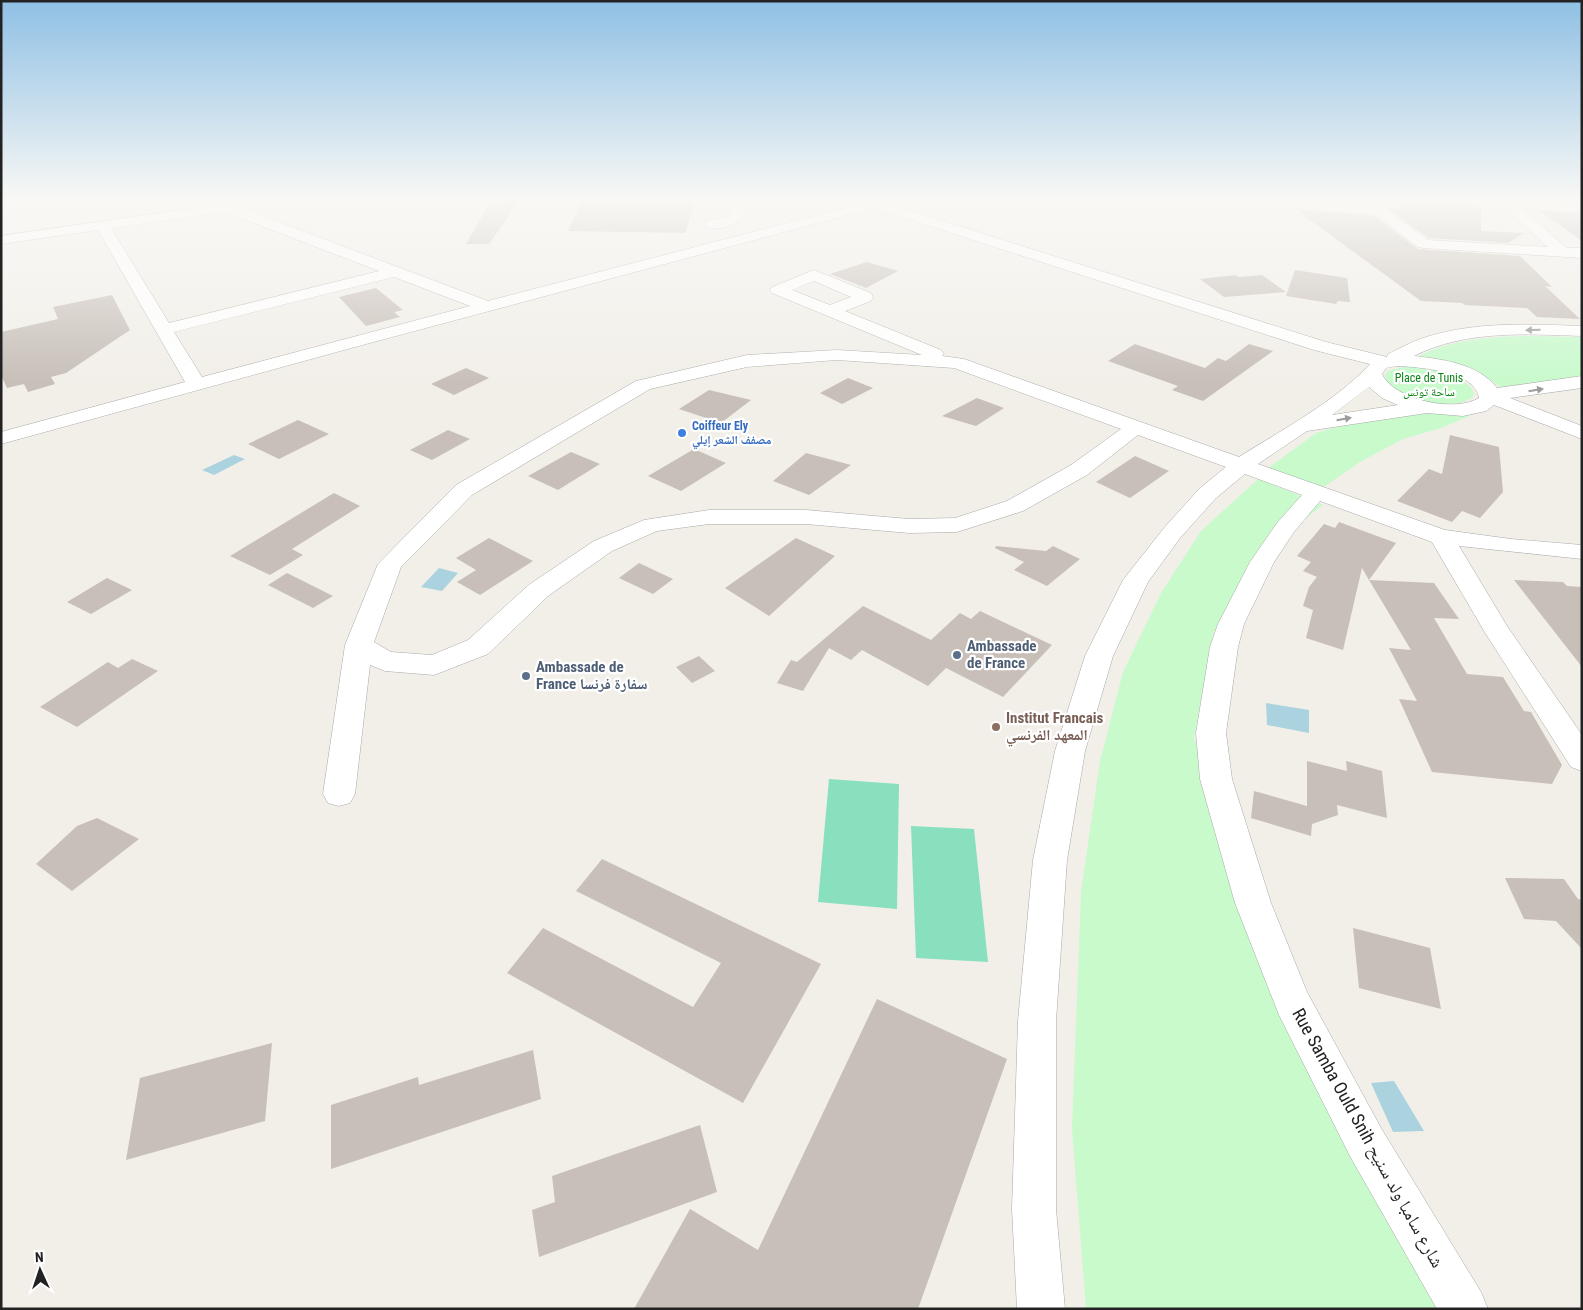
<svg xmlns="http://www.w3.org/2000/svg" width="1583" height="1310" viewBox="0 0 1583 1310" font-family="'Roboto Condensed','Noto Naskh Arabic',sans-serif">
	<rect width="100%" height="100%" fill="#f2efe9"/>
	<path fill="#c8facc" d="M 1525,336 L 1582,337 L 1582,381 L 1508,392 C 1480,371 1451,361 1417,357 C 1450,339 1489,337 1525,336 Z
		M 1407,366 C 1430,369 1460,370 1474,392 L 1473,397 C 1454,410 1420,404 1401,393 C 1395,390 1391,385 1386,381 L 1385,375 L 1388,371 Z
		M 1432,413 L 1472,415 L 1441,428 L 1403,439 L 1360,462 L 1318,491 L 1267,469 L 1316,433 L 1361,420 Z
		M 1258,479 L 1323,505 L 1288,532 L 1266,567 L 1213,633 L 1194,738 L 1260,951 L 1445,1309 L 1086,1309 L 1072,1129 L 1081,892 L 1100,761 L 1123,672 L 1161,593 L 1201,531 Z"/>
	<path fill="#88e0be" d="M 829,779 L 899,784 L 897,909 L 818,902 Z
		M 911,826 L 974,829 L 988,962 L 916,958 Z"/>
	<path fill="#aad3df" d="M 234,455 L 245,459 L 214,475 L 202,470 Z
		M 439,568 L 458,573 L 442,591 L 421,587 Z
		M 1266,703 L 1309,710 L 1309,733 L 1267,725 Z
		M 1394,1081 L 1424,1131 L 1393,1132 L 1371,1083 Z"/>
	<path fill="#c7bfb8" d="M 492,199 L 521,199 L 489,244 L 466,244 Z
		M 583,199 L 696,199 L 685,233 L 568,231 Z
		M 1405,199 L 1423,199 L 1481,208 L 1481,231 L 1524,233 L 1508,243 L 1428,238 L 1388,208 L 1401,208 L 1400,201 L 1405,201 Z
		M 1299,210 L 1374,216 L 1418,249 L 1520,256 L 1552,287 L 1545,286 L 1580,319 L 1537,317 L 1527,308 L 1465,305 L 1462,303 L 1421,301 L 1303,215 Z
		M 1540,211 L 1582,213 L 1582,241 Z
		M 867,262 L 898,271 L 866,288 L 830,274 Z
		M 1295,270 L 1347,278 L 1350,302 L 1338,301 L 1336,304 L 1286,296 Z
		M 1236,275 L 1238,277 L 1262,275 L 1286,292 L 1224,297 L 1200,279 Z
		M 376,288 L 403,310 L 394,312 L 400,317 L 366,326 L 339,297 Z
		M 112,295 L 130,330 L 66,373 L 51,377 L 55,384 L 28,392 L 24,384 L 7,388 L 1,375 L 1,332 L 58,319 L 53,307 Z
		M 1135,344 L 1205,368 L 1218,358 L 1226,361 L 1249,344 L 1273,351 L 1203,401 L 1172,390 L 1178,386 L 1108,361 Z
		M 466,368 L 489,378 L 454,395 L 431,384 Z
		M 848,378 L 873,388 L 842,404 L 820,393 Z
		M 709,390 L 751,400 L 721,423 L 679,409 Z
		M 977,398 L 1004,408 L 976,426 L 942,416 Z
		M 298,420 L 329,434 L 279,459 L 248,444 Z
		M 448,430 L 470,439 L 432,460 L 410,450 Z
		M 1450,435 L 1499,447 L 1503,492 L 1480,518 L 1462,511 L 1452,522 L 1397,501 L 1429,469 L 1442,474 Z
		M 694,449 L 726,463 L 681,491 L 648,476 Z
		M 571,452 L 600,464 L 558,490 L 528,476 Z
		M 806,453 L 851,465 L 809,495 L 773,481 Z
		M 1135,456 L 1169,471 L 1130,498 L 1096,482 Z
		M 334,493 L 360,506 L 292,549 L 303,555 L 270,575 L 230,556 Z
		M 1339,522 L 1396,543 L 1369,580 L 1362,568 L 1343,650 L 1306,638 L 1313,610 L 1303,606 L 1309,587 L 1317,577 L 1303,571 L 1311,562 L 1297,556 L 1324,524 L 1335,528 Z
		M 489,538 L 533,561 L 480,595 L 457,582 L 476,570 L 456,558 Z
		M 796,538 L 835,556 L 769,616 L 725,588 Z
		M 996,546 L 1046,551 L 1053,546 L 1080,559 L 1047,586 L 1014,570 L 1024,562 L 995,548 Z
		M 639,563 L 673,579 L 653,594 L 619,578 Z
		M 287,573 L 333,596 L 313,608 L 268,585 Z
		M 107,578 L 132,590 L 91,614 L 67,602 Z
		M 1369,580 L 1434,583 L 1459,619 L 1434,618 L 1467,674 L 1503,677 L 1524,711 L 1531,712 L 1562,765 L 1552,784 L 1432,772 L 1399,699 L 1417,701 L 1389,648 L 1411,650 Z
		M 1514,580 L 1563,582 L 1567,586 L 1582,587 L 1582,667 Z
		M 863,606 L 931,640 L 960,613 L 971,619 L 980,611 L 1052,645 L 1003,697 L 946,668 L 928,686 L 862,650 L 851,660 L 829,648 L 803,691 L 777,683 L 791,660 L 797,662 Z
		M 699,656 L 715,671 L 692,683 L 676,667 Z
		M 132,659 L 158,671 L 77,727 L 40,707 L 108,662 L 118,668 Z
		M 1307,761 L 1347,771 L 1346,761 L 1382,771 L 1387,818 L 1337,805 L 1338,815 L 1312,824 L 1311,836 L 1251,818 L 1254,791 L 1307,806 Z
		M 97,818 L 139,839 L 72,891 L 36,864 L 77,826 Z
		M 602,859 L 821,964 L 743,1103 L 507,973 L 543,928 L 693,1007 L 721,963 L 576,891 Z
		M 1505,878 L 1564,879 L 1578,899 L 1582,900 L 1582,949 L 1556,921 L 1524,919 Z
		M 1353,928 L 1430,948 L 1441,1009 L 1359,988 Z
		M 877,999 L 1007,1059 L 918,1309 L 634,1309 L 690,1209 L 758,1250 Z
		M 272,1043 L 265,1121 L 126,1160 L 140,1078 Z
		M 533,1050 L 541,1099 L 331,1169 L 331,1105 L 418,1077 L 419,1085 Z
		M 700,1125 L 717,1192 L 539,1257 L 532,1210 L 555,1202 L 552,1176 Z"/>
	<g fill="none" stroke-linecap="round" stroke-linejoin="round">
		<g stroke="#a9a9a9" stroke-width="1">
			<path id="minor" d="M 256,199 L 292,199 L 285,203 L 244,209 L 488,301 L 860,204 L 852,199 L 873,199 L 1326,342 L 1387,357 L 1388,354 C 1399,349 1409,343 1420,339 C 1472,321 1528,324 1582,326 L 1582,336 C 1526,334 1465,330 1414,356 C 1442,359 1479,364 1497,388 L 1582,376 L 1582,388 L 1510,398 L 1582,426 L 1582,439 L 1494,405 L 1486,411 L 1463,416 L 1427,413 L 1307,431 L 1258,464 L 1445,530 L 1511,539 L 1582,545 L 1582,559 L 1459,546 L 1507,626 L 1582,735 L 1582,771 L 1571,767 L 1484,631 L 1432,542 L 1320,501 L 1294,532 L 1274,562 L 1244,624 L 1238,647 L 1226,733 L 1232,779 L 1271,903 L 1307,992 L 1381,1128 L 1481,1292 L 1488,1309 L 1437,1309 L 1351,1158 L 1279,1015 L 1235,903 L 1200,779 L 1196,733 L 1210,647 L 1218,624 L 1250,562 L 1277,523 L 1302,495 L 1245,474 L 1216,498 L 1180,538 L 1148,582 L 1113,656 L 1085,751 L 1067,860 L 1056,1021 L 1056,1209 L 1065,1309 L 1017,1309 L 1012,1209 L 1018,1021 L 1033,860 L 1055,751 L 1085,656 L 1123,580 L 1164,528 L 1200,488 L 1226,467 L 1138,435 L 1087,475 L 1023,511 L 957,532 L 909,533 L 806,524 L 709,524 L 657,531 L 612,551 L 548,596 L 488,654 L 434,675 L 385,671 L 370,665 L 355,794 L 350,803 L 339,806 L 328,803 L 323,794 L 345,645 L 378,564 L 456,485 L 636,381 L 747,355 L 837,350 L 922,355 L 772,293 L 770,290 L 772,287 L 814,270 L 871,293 L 873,297 L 871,301 L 845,311 L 941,350 L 944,354 L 942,356 L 964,359 L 1239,457 C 1283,429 1335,402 1370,364 L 1314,350 L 874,208 L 355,347 L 1,444 L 1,432 L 185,382 L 98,230 L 1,244 L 1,236 ZM 225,212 L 379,271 L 169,323 L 111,228 ZM 394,277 L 470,306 L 202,377 L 174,332 ZM 814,281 L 851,297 L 830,305 L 792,290 ZM 837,360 L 954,368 L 1121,429 L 1071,465 L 1007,501 L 955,518 L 909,519 L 806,510 L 709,510 L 644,520 L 594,541 L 530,584 L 468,640 L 432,655 L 391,652 L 374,642 L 401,567 L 472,495 L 650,389 L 747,367 ZM 1397,366 C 1419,367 1476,371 1479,398 C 1455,413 1394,400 1382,374 L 1386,368 ZM 1369,387 L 1382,398 L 1398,405 L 1332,415 Z
				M 736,199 L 750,199 C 744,221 729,233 706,227 L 704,224 L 706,221 L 728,216 Z
				M 1271,199 L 1367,205 L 1362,199 L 1377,199 L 1384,207 L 1427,240 L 1548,247 L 1505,208 L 1464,203 L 1457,199 L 1582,203 L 1582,211 L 1523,209 L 1567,248 L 1582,248 L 1582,258 L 1423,248 L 1418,247 L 1375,214 L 1293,208 L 1273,202 Z"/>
		</g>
		<use href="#minor" fill="#fff" fill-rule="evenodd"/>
	</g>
	<defs><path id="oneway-solid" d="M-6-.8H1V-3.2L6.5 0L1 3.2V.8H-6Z" transform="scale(1.25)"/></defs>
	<g fill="#9c9c9c">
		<use href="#oneway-solid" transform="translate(1533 330) rotate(179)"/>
		<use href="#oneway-solid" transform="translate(1536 390) rotate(-9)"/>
		<use href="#oneway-solid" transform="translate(1344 419) rotate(-10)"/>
	</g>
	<linearGradient id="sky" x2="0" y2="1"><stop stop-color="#8fc0e4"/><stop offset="0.52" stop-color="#f9f8f5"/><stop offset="1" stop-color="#f9f8f5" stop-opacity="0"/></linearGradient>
	<rect width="1583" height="383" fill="url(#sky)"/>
	<circle fill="#3f7fe0" stroke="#fff" stroke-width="2" cx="682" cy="433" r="5"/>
	<g fill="#5c6f8a" stroke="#fff" stroke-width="2">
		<circle cx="957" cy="655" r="5"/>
		<circle cx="526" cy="676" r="5"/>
	</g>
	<circle fill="#8d6e63" stroke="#fff" stroke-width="2" cx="996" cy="727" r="5"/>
	<g text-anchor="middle" stroke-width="4.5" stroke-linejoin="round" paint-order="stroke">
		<g font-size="12" fill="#0c8416" stroke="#fff">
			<text x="1429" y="382">Place de Tunis<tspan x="1429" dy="14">ساحة تونس</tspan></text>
		</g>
		<g font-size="12" font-weight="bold" fill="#366cbe" stroke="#fff" text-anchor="start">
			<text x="692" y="430">Coiffeur Ely<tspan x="692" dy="14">مصفف الشعر إيلي</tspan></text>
		</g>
		<g font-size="15" font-weight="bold" fill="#4e5e75" stroke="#fff" text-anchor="start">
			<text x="967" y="651">Ambassade<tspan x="967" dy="17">de France</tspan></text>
			<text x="536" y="672">Ambassade de<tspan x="536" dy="17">France سفارة فرنسا</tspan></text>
		</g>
		<g font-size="15" font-weight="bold" fill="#785e54" stroke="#fff" text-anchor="start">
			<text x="1006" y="723">Institut Francais<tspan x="1006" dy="17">المعهد الفرنسي</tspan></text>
		</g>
		<g font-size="18" fill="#222" stroke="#fff">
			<text transform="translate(1368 1138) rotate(61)" y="6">Rue Samba Ould Snih شارع سامبا ولد سنيح</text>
		</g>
	</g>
	<rect width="1583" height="1310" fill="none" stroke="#222222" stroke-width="5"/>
	<g transform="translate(40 1270) rotate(357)" stroke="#ffffff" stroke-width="4" paint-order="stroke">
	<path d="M0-4L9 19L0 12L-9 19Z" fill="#222222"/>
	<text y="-8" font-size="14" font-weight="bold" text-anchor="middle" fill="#222222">N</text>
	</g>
</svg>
